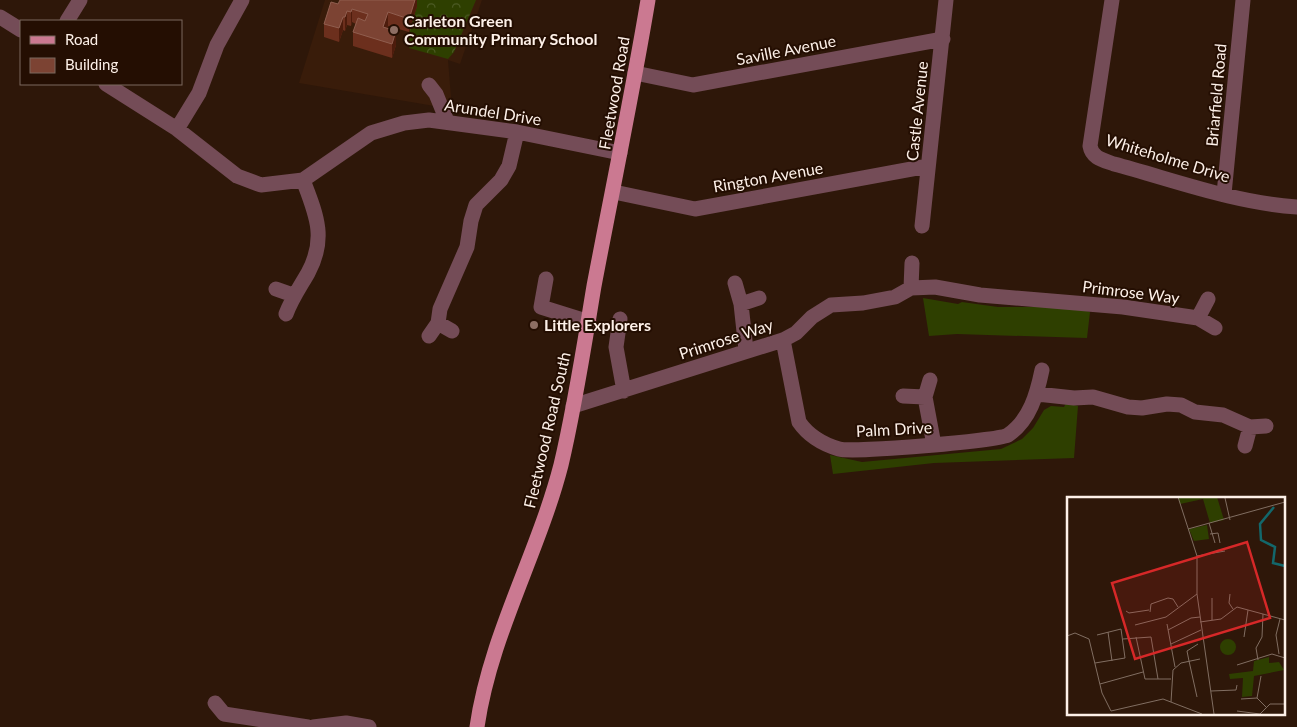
<svg xmlns="http://www.w3.org/2000/svg" width="1297" height="727" viewBox="0 0 1297 727" font-family="Lato,sans-serif">
	<defs>
		<pattern id="park-crowns" width="20" height="18" patternUnits="userSpaceOnUse" patternTransform="scale(1.25)"><rect width="20" height="18" fill="#2e3f00"/><path d="M2 6a3 3 0 1 1 6 0M12 15a3 3 0 1 1 6 0" fill="none" stroke="#4d5b25"/></pattern>
	</defs>
	<rect width="100%" height="100%" fill="#2e1709"/>
	<path fill="#391c0a" d="M 325,0 L 482,0 L 460,64 L 448,60 L 452,109 L 299,83 Z"/>
	<path fill="#2e3f00" d="M 923,298 L 958,304 L 962,302 L 998,307 L 1073,307 L 1090,312 L 1087,338 L 957,334 L 929,336 Z
		M 1066,403 L 1078,406 L 1074,458 L 934,463 L 833,474 L 830,455 L 862,462 L 1001,449 L 1022,439 L 1033,428 L 1044,410 L 1051,406 L 1064,407 Z"/>
	<path fill="url(#park-crowns)" d="M 399,0 L 476,0 L 454,52 L 448,59 L 409,48 L 411,42 L 407,40 L 417,6 Z"/>
	<g fill="none" stroke-linecap="round" stroke-linejoin="round">
		<path stroke="#744c57" stroke-width="15" d="M 1112,0 L 1090,146 C 1092,158 1103,160 1114,164 C 1174,180 1235,203 1297,207
			M 0,17 L 21,30
			M 67,21 L 80,0
			M 635,73 L 693,85 L 943,39
			M 106,84 L 177,129 L 237,176 L 261,185 L 303,180 L 371,133 L 404,123 L 429,120 L 517,132 L 620,153
			M 429,85 L 436,94 L 447,121
			M 177,129 L 199,93 L 217,45 L 242,0
			M 614,192 L 695,209 L 928,166
			M 1224,194 L 1243,0
			M 922,226 L 946,0
			M 546,279 L 541,307 L 589,322
			M 735,283 L 741,304 L 746,350
			M 911,288 L 912,263
			M 276,289 L 293,295
			M 741,304 L 759,298
			M 286,314 C 292,298 300,287 308,273 C 327,238 316,214 303,180
			M 1198,318 L 1215,328
			M 620,319 L 616,347 L 624,391
			M 452,331 L 438,323 L 440,309 L 467,247 L 471,221 L 476,205 L 501,180 L 509,166 L 517,132
			M 429,336 L 438,323
			M 783,340 L 799,422 C 808,435 822,444 839,449 C 852,453 999,441 1008,435 C 1030,420 1037,394 1042,370
			M 930,380 L 925,397 L 934,445
			M 1037,394 L 1074,398 L 1093,397 L 1128,407 L 1142,408 L 1167,404 L 1181,405 L 1195,412 L 1223,415 L 1250,427 L 1245,446
			M 903,396 L 925,397
			M 573,406 L 783,340 L 796,333 L 812,317 L 831,305 L 863,303 L 895,297 L 911,288 L 935,287 L 980,295 L 1123,307 L 1198,318 L 1208,299
			M 1250,427 L 1266,426
			M 215,703 L 224,714 L 308,727
			M 313,727 L 346,723 L 369,727"/>
		<path stroke="#cb7991" stroke-width="15" d="M 477,727 C 490,636 538,554 561,465 C 575,406 584,346 594,286 C 612,191 632,96 648,0"/>
	</g>
	<path fill="#6c2f1d" d="M 417,0 L 417,6 L 409,32 L 388,26 L 387,28 L 396,45 L 392,58 L 353,46 L 353,32 L 356,24 L 352,22 L 351,26 L 347,25 L 345,31 L 343,30 L 339,42 L 324,37 L 324,24 L 338,4 Z"/>
	<path fill="#4d1c0c" d="M 415,0 L 417,0 L 417,6 L 409,32 L 409,19 Z
		M 352,9 L 352,22 L 351,26 L 351,12 Z
		M 347,11 L 347,25 L 345,31 L 345,17 Z
		M 388,12 L 388,26 L 383,41 L 383,27 Z
		M 343,17 L 343,30 L 339,42 L 339,28 Z
		M 396,31 L 396,45 L 392,58 L 392,44 Z"/>
	<path fill="#7c4333" stroke="#905e4f" d="M 340,0 L 415,0 L 409,19 L 388,12 L 383,27 L 396,31 L 392,44 L 353,32 L 358,18 L 365,21 L 368,14 L 352,9 L 351,12 L 347,11 L 345,17 L 343,17 L 339,28 L 324,24 L 331,2 L 338,4 Z"/>
	<g fill="#8d6e63" stroke="#240e02" stroke-width="2">
		<circle cx="394" cy="30" r="5"/>
		<circle cx="534" cy="325" r="5"/>
	</g>
	<g text-anchor="middle" stroke-width="4" stroke-linejoin="round" paint-order="stroke">
		<g font-size="16" font-weight="bold" fill="#fdf0e8" stroke="#240e02" text-anchor="start">
			<text x="404" y="27">Carleton Green<tspan x="404" dy="18">Community Primary School</tspan></text>
			<text x="544" y="331">Little Explorers</text>
		</g>
		<g font-size="16" fill="#fdf0e8" stroke="#240e02">
			<text transform="translate(786 50) rotate(-11)" y="6">Saville Avenue</text>
			<text transform="translate(614 93) rotate(-80)" y="6">Fleetwood Road</text>
			<text transform="translate(1216 95) rotate(-85)" y="6">Briarfield Road</text>
			<text transform="translate(917 111) rotate(-84)" y="6">Castle Avenue</text>
			<text transform="translate(493 112) rotate(9)" y="6">Arundel Drive</text>
			<text transform="translate(1168 158) rotate(17)" y="6">Whiteholme Drive</text>
			<text transform="translate(768 177) rotate(-10)" y="6">Rington Avenue</text>
			<text transform="translate(1131 292) rotate(7)" y="6">Primrose Way</text>
			<text transform="translate(726 339) rotate(-18)" y="6">Primrose Way</text>
			<text transform="translate(894 429) rotate(-3)" y="6">Palm Drive</text>
			<text transform="translate(547 430) rotate(-77)" y="6">Fleetwood Road South</text>
		</g>
	</g>
	<g transform="translate(1067 497)">
		<rect width="218" height="218" fill="#2e1709"/>
		<path d="M 111,0 L 150,0 L 157,23 L 143,26 L 136,2 L 113,7 ZM 140,28 L 142,42 L 127,44 L 122,32 Z" fill="#2e3f00"/>
		<path d="M153 150a8 8 0 1 1 16 0a8 8 0 1 1-16 0ZM 202,160 L 202,166 L 212,165 L 217,173 L 187,179 L 185,199 L 175,200 L 176,181 L 163,182 L 162,177 L 186,174 L 187,164 Z" fill="#2e3f00"/>
		<path fill="none" stroke="#13676b" stroke-width="2.5" d="M 207,10 L 193,27 L 194,43 L 208,50 L 206,66 L 218,69"/>
		<path fill="none" stroke="#816e62" stroke-width="1" d="M 111,0 L 130,59 L 130,97 L 147,217M 158,1 L 163,23M 142,26 L 148,46M 121,32 L 218,5M 143,37 L 151,36 L 153,46M 130,59 L 158,54M 163,97 L 162,106 L 166,112M 59,114 L 62,116 L 82,113M 83,115 L 84,107 L 101,101 L 106,102 L 111,110M 145,123 L 145,101M 133,125 L 154,122 L 170,110 L 218,123M 100,127 L 108,170M 68,128 L 99,120 L 130,97M 101,133 L 124,121 L 133,120M 41,135 L 45,164M 0,139 L 8,136 L 22,142 L 35,196 L 44,214 L 96,202 L 135,217M 69,140 L 78,182 L 104,182M 177,140 L 181,113M 56,142 L 84,140 L 91,182M 104,147 L 134,133M 212,157 L 209,138 L 213,122M 191,163 L 189,151 L 195,140 L 196,117M 122,164 L 130,200M 122,164 L 120,154 L 131,147M 28,166 L 58,161 L 54,132 L 30,138M 170,168 L 205,157 L 218,161M 33,187 L 76,175M 144,194 L 169,193 L 170,188M 190,201 L 194,179M 174,202 L 190,201 L 199,210M 104,205 L 106,173 L 114,166 L 133,162M 170,214 L 193,217M 193,217 L 203,207 L 218,207"/>
		<path fill="#d62828" fill-opacity="0.15" stroke="#d62828" stroke-width="2.5" d="M 180,45 L 203,121 L 68,162 L 45,86 Z"/>
		<rect width="218" height="218" fill="none" stroke="#fdf0e8" stroke-width="2.5"/>
	</g>
	<rect x="20" y="20" width="162" height="65" fill="#240e02" stroke="#7b685e"/>
	<rect x="30" y="36" width="25" height="8" fill="#cb7991" stroke="#7b685e"/>
	<text x="65" y="45" font-size="15" fill="#fdf0e8">Road</text>
	<rect x="30" y="58" width="25" height="15" fill="#7c4333" stroke="#7b685e"/>
	<text x="65" y="70" font-size="15" fill="#fdf0e8">Building</text>
</svg>
